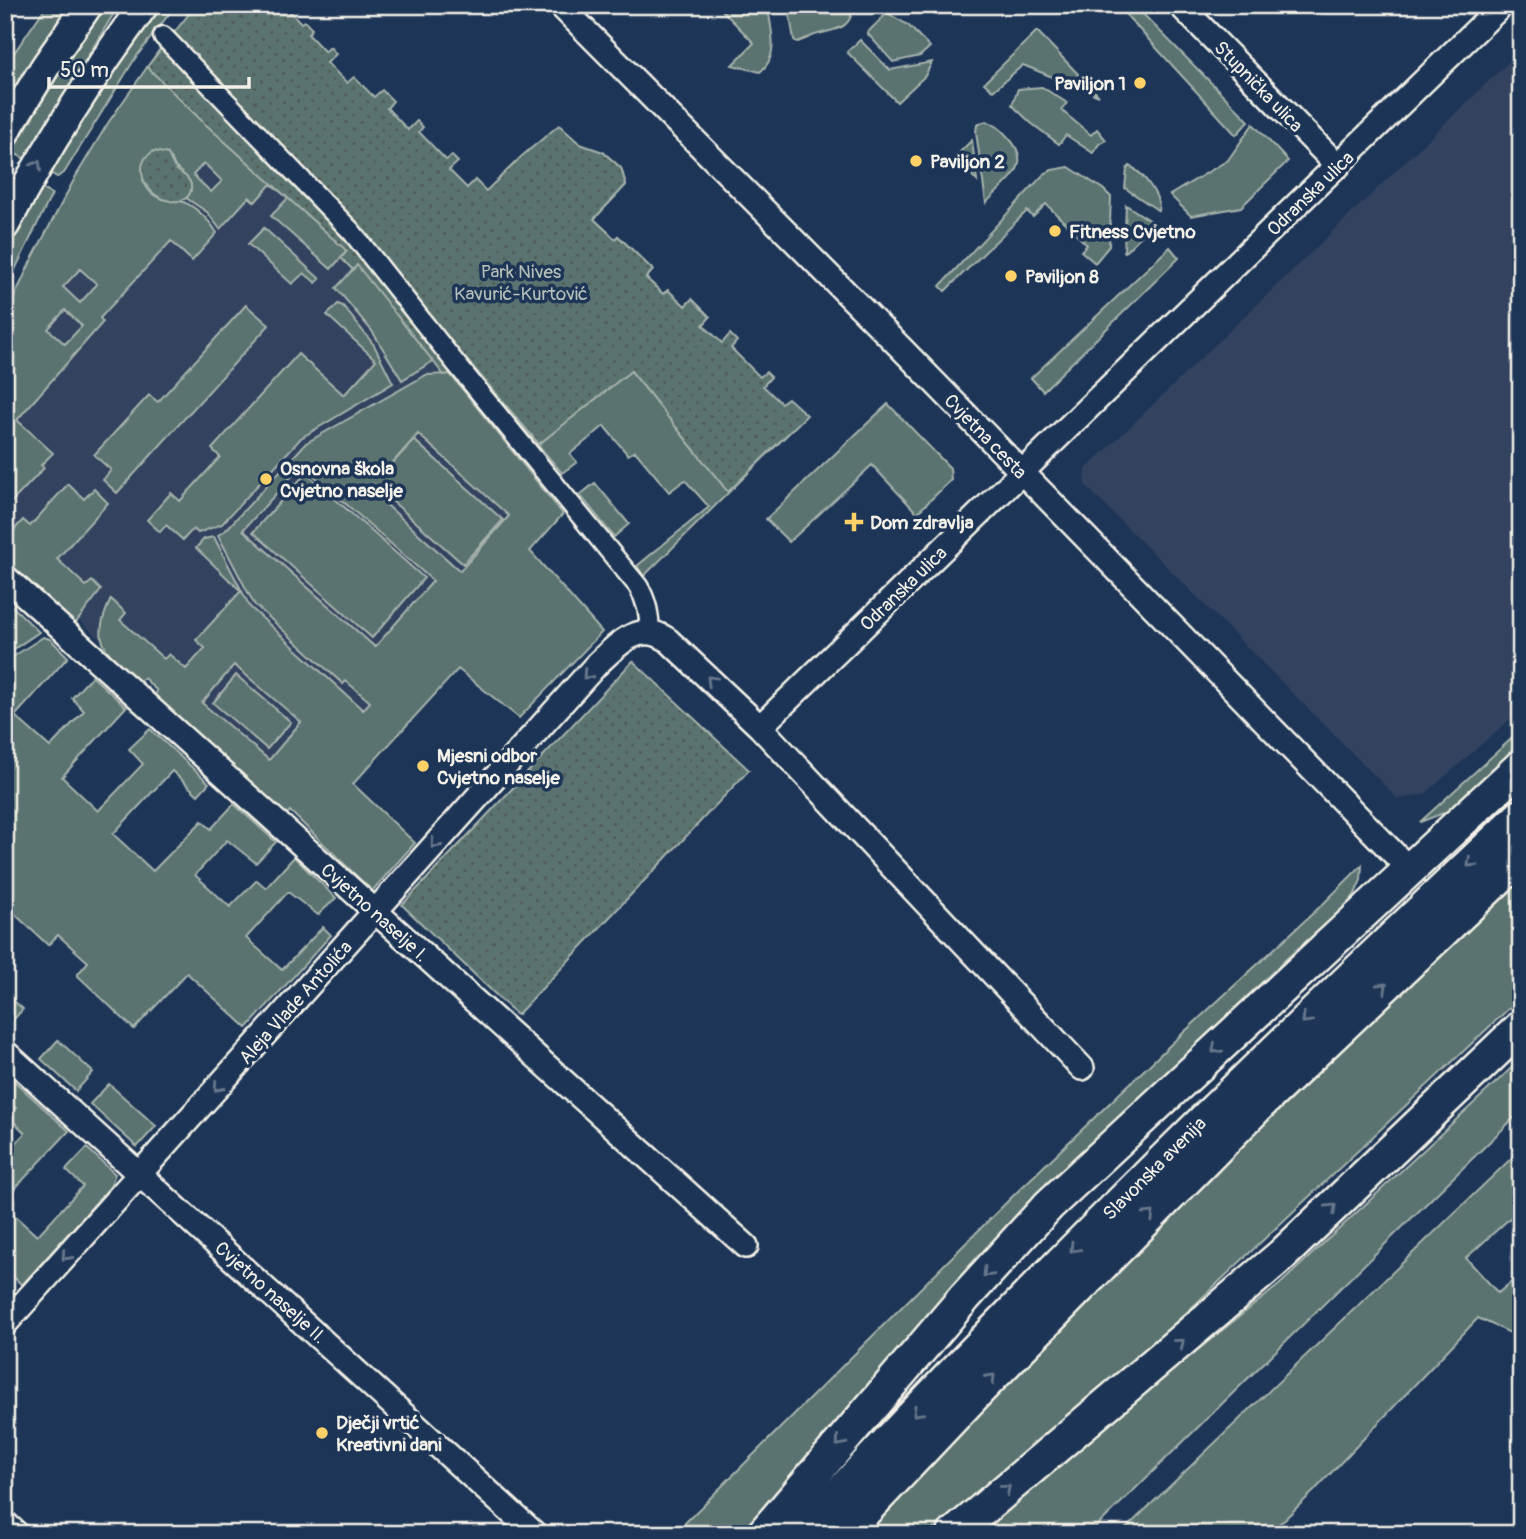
<svg xmlns="http://www.w3.org/2000/svg" width="1526" height="1539" viewBox="0 0 1526 1539" font-family="Pangolin,sans-serif">
	<defs>
		<pattern id="park-dots" width="8" height="8" patternUnits="userSpaceOnUse" patternTransform="scale(1.75)"><rect width="8" height="8" fill="#5a736f"/><path d="M2 2h.1M6 6h.1" fill="none" stroke="#515b58" stroke-width="1.8" stroke-linecap="round"/></pattern>
	</defs>
	<rect width="100%" height="100%" fill="#1d3557"/>
	<filter id="ink" filterUnits="userSpaceOnUse"><feTurbulence type="fractalNoise" baseFrequency=".0143" numOctaves="2"/><feDisplacementMap in="SourceGraphic" scale="14" xChannelSelector="R" yChannelSelector="G"/><feConvolveMatrix kernelMatrix="1 2 1 2 8 2 1 2 1" color-interpolation-filters="sRGB"/></filter>
	<g filter="url(#ink)">
		<path fill="#32425f" d="M 1521,50 L 1521,710 L 1425,794 L 1398,799 L 1085,485 L 1086,469 Z
			M 162,82 L 347,251 L 341,258 L 353,270 L 357,265 L 559,518 L 331,767 L 255,780 L 5,553 L 5,390 Z"/>
		<path fill="#5a736f" stroke="#a7b2ac" stroke-width="2" fill-rule="evenodd" d="M 47,5 L 71,5 L 5,107 L 5,66 Z
			M 106,5 L 119,5 L 25,159 L 12,152 L 58,74 Z
			M 162,5 L 176,5 L 136,57 L 64,173 L 57,177 L 49,172 L 111,76 Z
			M 717,5 L 758,5 L 759,9 L 768,8 C 771,29 780,57 760,72 L 732,65 L 754,43 Z
			M 788,5 L 853,5 C 852,29 837,29 818,34 C 811,36 804,40 797,42 L 794,40 Z
			M 1117,5 L 1134,5 L 1249,121 L 1236,135 Z
			M 887,13 L 908,25 L 930,47 L 920,56 L 893,62 L 867,33 Z
			M 1037,31 L 1099,96 L 1023,65 L 993,91 L 984,83 Z
			M 860,40 L 890,70 L 932,62 L 925,76 L 897,102 L 847,52 Z
			M 162,46 L 347,251 L 331,269 L 271,216 L 288,198 L 271,184 L 255,202 L 249,197 L 220,229 L 207,212 L 186,198 L 187,196 L 184,175 L 175,167 L 171,158 L 143,180 C 151,200 162,198 179,201 C 193,203 210,221 217,233 L 192,261 L 171,241 L 100,318 L 103,322 L 17,420 L 53,453 L 41,465 L 44,468 L 5,509 L 5,317 L 31,261 L 76,176 L 108,123 ZM 204,163 L 222,181 L 211,192 L 193,175 ZM 80,269 L 97,284 L 80,303 L 63,287 ZM 65,310 L 82,326 L 65,344 L 48,329 Z
			M 1042,87 L 1067,103 L 1061,110 L 1091,135 L 1097,129 L 1106,140 L 1099,144 L 1093,153 L 1066,135 L 1059,144 L 1031,123 L 1012,105 L 1018,89 Z
			M 986,121 C 996,124 1002,130 1008,137 C 1036,166 1006,181 986,203 L 976,132 L 977,125 Z
			M 1253,124 L 1288,161 L 1241,207 L 1191,216 L 1170,195 L 1228,160 Z
			M 972,140 L 977,181 L 955,157 Z
			M 603,152 L 621,168 L 626,185 L 594,219 L 615,239 L 618,236 L 653,270 L 646,278 L 663,294 L 668,290 L 685,306 L 692,299 L 710,317 L 703,324 L 793,429 L 644,576 L 637,566 L 709,507 L 685,480 L 669,492 L 635,451 L 628,455 L 604,426 L 570,454 L 577,462 L 562,473 L 442,332 Z
			M 1130,166 C 1143,173 1161,196 1159,211 L 1125,188 L 1127,169 Z
			M 1069,167 L 1103,189 L 1111,197 L 1109,246 L 1095,263 L 1081,251 L 1087,245 L 1046,204 L 1033,217 L 1027,211 L 945,291 L 940,286 L 1044,174 L 1052,170 Z
			M 41,188 L 52,194 L 5,290 L 5,254 Z
			M 1126,205 L 1154,223 L 1125,252 L 1124,251 Z
			M 264,228 L 320,279 L 316,283 L 304,273 L 292,284 L 248,244 Z
			M 1170,247 L 1179,258 L 1043,391 L 1031,378 Z
			M 360,262 L 435,355 L 433,361 L 402,380 L 372,331 L 336,288 Z
			M 338,304 L 343,306 L 374,345 L 393,383 L 301,438 L 222,524 L 198,533 L 193,529 L 183,540 L 166,525 L 160,532 L 147,520 L 171,493 L 180,501 L 220,457 L 212,449 L 298,354 L 344,395 L 376,360 L 327,315 Z
			M 246,305 L 269,325 L 117,493 L 103,480 L 111,470 L 94,455 L 149,395 L 158,402 Z
			M 450,374 L 563,514 L 530,551 L 602,632 L 519,718 L 458,669 L 353,784 L 415,843 L 372,891 L 290,811 L 286,815 L 154,696 L 157,691 L 144,678 L 139,681 C 106,651 89,644 111,599 L 126,613 L 120,620 L 164,659 L 169,654 L 186,669 L 205,648 L 196,640 L 241,591 L 196,548 L 204,539 L 214,537 L 250,607 L 363,710 L 370,702 L 346,681 L 343,684 L 254,604 L 218,535 L 226,530 L 306,443 L 426,375 ZM 418,434 L 509,516 L 460,571 L 369,489 L 373,484 L 463,564 L 503,520 L 414,440 L 388,468 ZM 302,465 L 433,581 L 375,647 L 243,530 ZM 234,665 L 301,722 L 269,760 L 202,703 Z
			M 888,404 L 950,468 L 951,480 L 917,513 L 872,465 L 789,542 L 766,519 Z
			M 306,473 L 424,578 L 372,638 L 253,532 Z
			M 595,483 L 629,524 L 614,537 L 580,495 Z
			M 68,484 L 84,499 L 94,489 L 108,503 L 57,559 L 86,586 L 92,581 L 101,590 L 74,625 L 5,562 L 5,540 L 23,520 L 30,526 Z
			M 5,599 L 39,632 L 5,655 Z
			M 43,637 L 50,639 L 68,657 L 15,716 L 50,747 L 84,711 L 72,698 L 92,676 L 126,707 L 62,777 L 98,811 L 143,764 L 129,749 L 150,729 L 209,783 L 198,795 L 172,771 L 113,834 L 153,871 L 202,821 L 211,829 L 234,804 L 276,842 L 256,863 L 227,840 L 195,875 L 230,907 L 257,880 L 266,888 L 294,857 L 336,898 L 318,915 L 288,892 L 246,938 L 282,970 L 323,927 L 331,935 L 247,1028 L 187,973 L 134,1029 L 77,975 L 88,962 L 58,935 L 48,945 L 5,905 L 5,662 Z
			M 236,675 L 291,722 L 267,749 L 213,703 Z
			M 1521,730 L 1521,746 L 1449,811 L 1420,822 Z
			M 1362,865 L 1361,880 L 1355,894 L 1346,906 L 1285,960 L 1127,1112 L 749,1534 L 674,1534 L 1016,1193 L 1169,1046 L 1324,903 Z
			M 1521,878 L 1521,997 L 1153,1344 L 927,1534 L 857,1534 L 1241,1144 Z
			M 5,993 L 23,1009 L 8,1026 L 5,1024 Z
			M 58,1040 L 93,1072 L 76,1091 L 41,1059 Z
			M 1521,1059 L 1521,1111 L 1089,1534 L 980,1534 L 1181,1363 L 1279,1285 Z
			M 12,1079 L 69,1131 L 5,1199 L 5,1155 L 25,1133 L 9,1117 L 16,1108 L 5,1098 L 5,1087 Z
			M 109,1084 L 156,1126 L 137,1147 L 90,1104 Z
			M 87,1148 L 115,1174 L 110,1187 L 22,1285 L 5,1269 L 5,1207 L 37,1236 L 83,1186 L 66,1170 Z
			M 1521,1149 L 1521,1208 L 1466,1258 L 1498,1293 L 1521,1274 L 1521,1338 L 1478,1318 L 1313,1492 L 1269,1534 L 1120,1534 Z"/>
		<path fill="url(#park-dots)" stroke="#a7b2ac" stroke-width="2" d="M 196,5 L 284,5 L 301,23 L 304,21 L 312,29 L 308,34 L 325,52 L 330,47 L 336,54 L 327,63 L 347,83 L 354,77 L 374,97 L 382,90 L 393,101 L 387,108 L 408,130 L 417,121 L 423,127 L 419,132 L 446,160 L 452,156 L 458,162 L 449,170 L 467,188 L 475,180 L 486,191 L 522,156 L 559,125 L 580,144 L 603,152 L 621,168 L 626,185 L 594,219 L 615,239 L 618,236 L 653,270 L 646,278 L 663,294 L 668,290 L 685,306 L 692,299 L 710,317 L 703,325 L 722,343 L 730,334 L 737,341 L 731,348 L 760,377 L 766,372 L 771,377 L 763,386 L 781,403 L 788,398 L 807,415 L 728,492 L 631,371 L 539,444 L 473,367 L 444,375 L 357,265 L 353,270 L 341,258 L 347,251 L 204,123 L 147,67 Z
			M 154,151 L 168,154 C 171,159 172,165 176,169 C 181,174 189,176 191,185 C 194,211 146,205 142,173 C 141,162 145,156 154,151 Z
			M 633,661 L 749,770 L 517,1015 L 402,905 Z"/>
		<g fill="none" stroke-linecap="round" stroke-linejoin="round">
			<g stroke="#f4f1e8" stroke-width="23">
				<path id="pedestrian" d="M 163,36 L 352,232 L 453,360 L 638,586 C 647,601 649,614 650,631"/>
			</g>
			<g stroke="#f4f1e8" stroke-width="28">
				<path id="minor" d="M 560,5 L 902,349 L 1409,869
					M 1180,5 L 1338,166
					M 5,577 L 746,1246
					M 760,727 L 1502,5
					M 5,1052 L 535,1534
					M 5,1324 L 596,665 C 617,645 639,620 668,640 L 760,727 L 1082,1068
					M 5,1523 L 17,1534"/>
			</g>
			<g stroke="#f4f1e8" stroke-width="33">
				<path id="tertiary" d="M 5,132 L 45,67 L 88,5
					M 5,225 C 46,148 92,75 144,5"/>
			</g>
			<g stroke="#f4f1e8" stroke-width="37">
				<path id="secondary" d="M 763,1534 L 965,1297 L 1049,1205 L 1521,766
					M 802,1534 C 1031,1284 1274,1049 1521,816
					M 843,1534 L 980,1389 L 1258,1106 L 1521,857
					M 954,1534 L 1282,1255 L 1521,1027"/>
			</g>
			<use href="#pedestrian" stroke="#1d3557" stroke-width="18"/>
			<use href="#minor" stroke="#1d3557" stroke-width="23"/>
			<use href="#tertiary" stroke="#1d3557" stroke-width="28"/>
			<use href="#secondary" stroke="#1d3557" stroke-width="32"/>
		</g>
		<defs><path id="oneway-chevron" d="M-2-3.5L2.5 0L-2 3.5" fill="none" stroke-width="1.6" stroke-linecap="round" stroke-linejoin="round" transform="scale(1.75)"/></defs>
		<g stroke="#68778a">
			<use href="#oneway-chevron" transform="translate(37 165) rotate(-60)"/>
			<use href="#oneway-chevron" transform="translate(587 675) rotate(132)"/>
			<use href="#oneway-chevron" transform="translate(711 680) rotate(-136)"/>
			<use href="#oneway-chevron" transform="translate(435 844) rotate(132)"/>
			<use href="#oneway-chevron" transform="translate(1471 863) rotate(137)"/>
			<use href="#oneway-chevron" transform="translate(1383 987) rotate(-44)"/>
			<use href="#oneway-chevron" transform="translate(1306 1019) rotate(136)"/>
			<use href="#oneway-chevron" transform="translate(1216 1049) rotate(137)"/>
			<use href="#oneway-chevron" transform="translate(218 1087) rotate(132)"/>
			<use href="#oneway-chevron" transform="translate(1332 1208) rotate(-44)"/>
			<use href="#oneway-chevron" transform="translate(1150 1215) rotate(-45)"/>
			<use href="#oneway-chevron" transform="translate(1074 1248) rotate(134)"/>
			<use href="#oneway-chevron" transform="translate(66 1256) rotate(132)"/>
			<use href="#oneway-chevron" transform="translate(987 1273) rotate(133)"/>
			<use href="#oneway-chevron" transform="translate(1180 1343) rotate(-41)"/>
			<use href="#oneway-chevron" transform="translate(991 1378) rotate(-46)"/>
			<use href="#oneway-chevron" transform="translate(917 1412) rotate(134)"/>
			<use href="#oneway-chevron" transform="translate(840 1442) rotate(130)"/>
			<use href="#oneway-chevron" transform="translate(1006 1489) rotate(-40)"/>
		</g>
	</g>
	<g fill="#ffd166" stroke="#1d3557" stroke-width="2.5">
		<circle cx="1140" cy="83" r="7"/>
		<circle cx="916" cy="161" r="7"/>
		<circle cx="1055" cy="231" r="7"/>
		<circle cx="1011" cy="276" r="7"/>
		<circle cx="266" cy="479" r="7"/>
		<path d="M850.5 511.5h7v7h7v7h-7v7h-7v-7h-7v-7h7z"/>
		<circle cx="423" cy="766" r="7"/>
		<circle cx="322" cy="1433" r="7"/>
	</g>
	<g text-anchor="middle" stroke-width="7" stroke-linejoin="round" paint-order="stroke">
		<g font-size="19" font-weight="bold" fill="#f4f1e8" stroke="#1d3557" text-anchor="start">
			<text x="1126" y="90" text-anchor="end">Paviljon 1</text>
			<text x="930" y="168">Paviljon 2</text>
			<text x="1069" y="238">Fitness Cvjetno</text>
			<text x="1025" y="283">Paviljon 8</text>
			<text x="280" y="475">Osnovna škola<tspan x="280" dy="22">Cvjetno naselje</tspan></text>
			<text x="870" y="529">Dom zdravlja</text>
			<text x="437" y="762">Mjesni odbor<tspan x="437" dy="22">Cvjetno naselje</tspan></text>
			<text x="336" y="1429">Dječji vrtić<tspan x="336" dy="22">Kreativni dani</tspan></text>
		</g>
		<g font-size="19" fill="#f4f1e8" stroke="#1d3557">
			<text transform="translate(1259 86) rotate(46)" y="7">Stupnička ulica</text>
			<text transform="translate(1310 193) rotate(-44)" y="7">Odranska ulica</text>
			<text transform="translate(986 436) rotate(46)" y="7">Cvjetna cesta</text>
			<text transform="translate(903 588) rotate(-44)" y="7">Odranska ulica</text>
			<text transform="translate(375 912) rotate(42)" y="7">Cvjetno naselje I.</text>
			<text transform="translate(295 1002) rotate(-48)" y="7">Aleja Vlade Antolića</text>
			<text transform="translate(1154 1168) rotate(-45)" y="7">Slavonska avenija</text>
			<text transform="translate(271 1292) rotate(42)" y="7">Cvjetno naselje II.</text>
		</g>
		<g font-size="19" fill="#b6bfb8" stroke="#1d3557">
			<text x="521" y="278">Park Nives<tspan x="521" dy="22">Kavurić-Kurtović</tspan></text>
		</g>
	</g>
	<rect width="1526" height="1539" fill="none" stroke="#1d3557" stroke-width="28"/>
	<rect x="14" y="14" width="1498" height="1511" fill="none" stroke="#f4f1e8" stroke-width="2.5" filter="url(#ink)"/>
	<path d="M49 77v10h200v-10" fill="none" stroke="#f4f1e8" stroke-width="3.5"/>
	<text x="60" y="77" font-size="21" fill="#f4f1e8" stroke="#1d3557" stroke-width="5" paint-order="stroke">50 m</text>
</svg>
